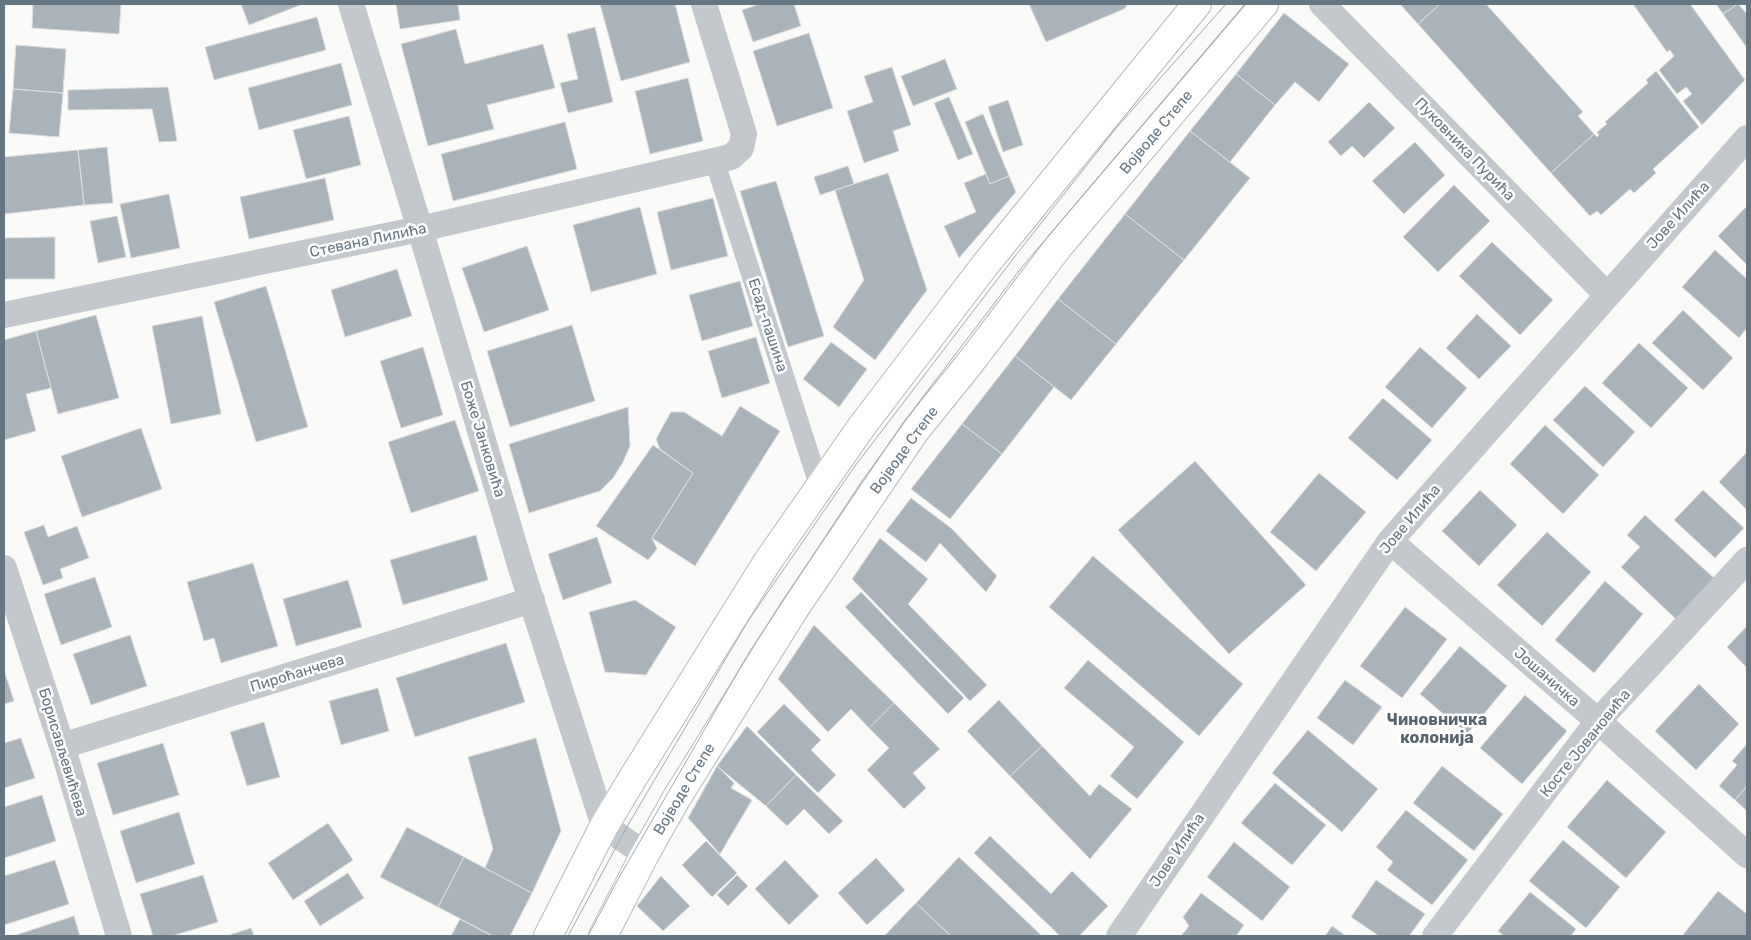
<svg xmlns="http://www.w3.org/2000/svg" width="1751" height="940" viewBox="0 0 1751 940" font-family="Rubik,sans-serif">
	<rect width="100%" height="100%" fill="#fafaf8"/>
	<path fill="#aab3b9" stroke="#dcdcda" d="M 33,4 L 121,4 L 119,34 L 32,28 Z
		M 241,4 L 303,4 L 249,25 Z
		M 396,4 L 458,4 L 460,20 L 400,29 Z
		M 600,4 L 675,4 L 690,62 L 621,81 Z
		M 760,4 L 794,4 L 801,26 L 753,42 L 742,10 Z
		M 1029,4 L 1128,4 L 1124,9 L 1046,42 Z
		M 1400,4 L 1440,4 L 1418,24 Z
		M 1440,4 L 1486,4 L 1583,112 L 1578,116 L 1594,134 L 1551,173 L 1418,24 Z
		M 1633,4 L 1690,4 L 1745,80 L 1702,125 L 1683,101 L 1692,94 L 1686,87 L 1677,94 L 1659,70 L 1674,56 L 1670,50 L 1667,52 Z
		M 1716,4 L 1738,4 L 1723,14 Z
		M 1738,4 L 1747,14 L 1747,48 L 1723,14 Z
		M 1284,13 L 1349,64 L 1319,102 L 1295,82 L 1275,105 L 1236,74 Z
		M 317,17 L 326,50 L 214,80 L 205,47 Z
		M 595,27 L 613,102 L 568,113 L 560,83 L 578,79 L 567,34 Z
		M 456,29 L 465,64 L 543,44 L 555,88 L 487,105 L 494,129 L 428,146 L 401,44 Z
		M 809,33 L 833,108 L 777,126 L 753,51 Z
		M 16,45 L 66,49 L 63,93 L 13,89 Z
		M 945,59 L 957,89 L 913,106 L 901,76 Z
		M 341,63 L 352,105 L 259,130 L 248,88 Z
		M 892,67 L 911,125 L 893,131 L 899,151 L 864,163 L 847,111 L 873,102 L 864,76 Z
		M 1656,71 L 1699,127 L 1653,169 L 1656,173 L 1634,193 L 1630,189 L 1601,215 L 1597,211 L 1590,216 L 1551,173 L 1594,134 L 1597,137 L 1599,135 L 1597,132 L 1607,124 L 1605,122 L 1648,83 L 1646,80 Z
		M 1236,74 L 1275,105 L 1230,162 L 1190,131 Z
		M 688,78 L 703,141 L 650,154 L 635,91 Z
		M 168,87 L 177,141 L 159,142 L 152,109 L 68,110 L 68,90 Z
		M 13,89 L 63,93 L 59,137 L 9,133 Z
		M 949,97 L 973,154 L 958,160 L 934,103 Z
		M 1008,100 L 1023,145 L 1003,152 L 988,107 Z
		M 1369,102 L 1395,128 L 1364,158 L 1352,146 L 1341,156 L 1328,142 Z
		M 983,114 L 1009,176 L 990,184 L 965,122 Z
		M 349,116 L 361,165 L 306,179 L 293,130 Z
		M 565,122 L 577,169 L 453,201 L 441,154 Z
		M 1190,131 L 1250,178 L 1184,260 L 1125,214 Z
		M 1415,142 L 1445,175 L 1404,214 L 1372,181 Z
		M 107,147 L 113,203 L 84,205 L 78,150 Z
		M 78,150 L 84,205 L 4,214 L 4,157 Z
		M 848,166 L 854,184 L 820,195 L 814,177 Z
		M 888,173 L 927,290 L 875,360 L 833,327 L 864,280 L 835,190 Z
		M 986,174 L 990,184 L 1009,176 L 1016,192 L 959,258 L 944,226 L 976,212 L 964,183 Z
		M 325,178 L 334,220 L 249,239 L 240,197 Z
		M 776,181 L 824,336 L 788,347 L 740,191 Z
		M 1454,185 L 1490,221 L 1438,272 L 1403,237 Z
		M 169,194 L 180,248 L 131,258 L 120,204 Z
		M 713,198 L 728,256 L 671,270 L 657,212 Z
		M 1747,206 L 1747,265 L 1718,236 Z
		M 640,207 L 657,274 L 591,292 L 573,225 Z
		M 1125,214 L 1184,260 L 1116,344 L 1058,299 Z
		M 117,216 L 126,257 L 98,263 L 90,221 Z
		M 55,237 L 55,279 L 4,279 L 4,238 Z
		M 1492,242 L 1553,300 L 1520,335 L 1459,276 Z
		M 527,246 L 549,310 L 484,332 L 462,268 Z
		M 1715,250 L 1747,279 L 1747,328 L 1739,338 L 1682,287 Z
		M 397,269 L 412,316 L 345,337 L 331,290 Z
		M 740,281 L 753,326 L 702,341 L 689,295 Z
		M 266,286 L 308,427 L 256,442 L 214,302 Z
		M 1058,299 L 1116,344 L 1071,400 L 1015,356 Z
		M 1683,310 L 1733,358 L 1703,390 L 1652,343 Z
		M 1477,314 L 1511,346 L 1479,379 L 1446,348 Z
		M 96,315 L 119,398 L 58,414 L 36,331 Z
		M 202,316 L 221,414 L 171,424 L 152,326 Z
		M 572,325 L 595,401 L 510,427 L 487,351 Z
		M 36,331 L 51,388 L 26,394 L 36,431 L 4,440 L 4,340 Z
		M 756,337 L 770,383 L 722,398 L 708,351 Z
		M 831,342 L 867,369 L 839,407 L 803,379 Z
		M 1639,343 L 1688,388 L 1651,428 L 1602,383 Z
		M 423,347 L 443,415 L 401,428 L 380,361 Z
		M 1420,347 L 1467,388 L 1432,428 L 1385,387 Z
		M 1015,356 L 1054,387 L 1002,454 L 962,424 Z
		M 1585,386 L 1635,432 L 1603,467 L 1553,420 Z
		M 1383,398 L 1432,440 L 1397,480 L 1348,438 Z
		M 740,406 L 780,431 L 695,566 L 652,538 L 693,473 L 660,449 L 656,439 L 671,412 L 684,412 L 722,436 Z
		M 628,407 L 630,446 L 623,462 L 613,478 L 600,491 L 529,513 L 509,444 Z
		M 455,420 L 479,491 L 411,513 L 388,442 Z
		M 962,424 L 1002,454 L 950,519 L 911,489 Z
		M 1545,425 L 1599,475 L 1563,514 L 1510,464 Z
		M 141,428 L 162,489 L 82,517 L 61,456 Z
		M 653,445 L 693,473 L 652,538 L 657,549 L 648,560 L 596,526 Z
		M 1747,452 L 1747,510 L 1719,482 Z
		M 1195,461 L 1306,585 L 1229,654 L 1118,530 Z
		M 1319,473 L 1366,512 L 1316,571 L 1270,532 Z
		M 1480,490 L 1517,525 L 1479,566 L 1442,531 Z
		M 1703,490 L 1744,528 L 1715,558 L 1674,520 Z
		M 911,498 L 951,528 L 997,576 L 986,592 L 940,543 L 926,562 L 886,531 Z
		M 1645,515 L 1716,580 L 1678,621 L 1621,567 L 1640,547 L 1627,535 Z
		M 44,525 L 48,537 L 77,526 L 89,558 L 60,569 L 63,578 L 43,585 L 24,532 Z
		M 1547,532 L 1591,572 L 1542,626 L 1497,585 Z
		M 476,535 L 488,580 L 403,605 L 390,560 Z
		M 597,537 L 612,583 L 563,600 L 548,554 Z
		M 880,538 L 928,579 L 908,604 L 987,685 L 970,701 L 852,579 Z
		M 1093,556 L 1243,684 L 1199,736 L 1049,607 Z
		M 253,563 L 278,646 L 221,663 L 214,638 L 204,641 L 187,582 Z
		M 95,577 L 112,627 L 61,645 L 44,594 Z
		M 348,580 L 362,627 L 296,646 L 283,599 Z
		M 1605,581 L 1643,614 L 1594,673 L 1555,640 Z
		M 861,592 L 964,698 L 948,714 L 845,607 Z
		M 635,600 L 676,627 L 646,675 L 605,672 L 589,612 Z
		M 1405,607 L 1447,639 L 1402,698 L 1360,666 Z
		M 814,625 L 894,703 L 869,728 L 851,709 L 828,732 L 778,679 Z
		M 1747,626 L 1747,668 L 1727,647 Z
		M 130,635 L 147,686 L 91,705 L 73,654 Z
		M 506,643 L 525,702 L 415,737 L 396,678 Z
		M 1460,646 L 1507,686 L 1467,734 L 1420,694 Z
		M 1088,660 L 1184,742 L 1137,799 L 1110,776 L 1134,747 L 1064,688 Z
		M 4,670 L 14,701 L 4,704 Z
		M 1345,680 L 1382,707 L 1353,745 L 1317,718 Z
		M 1699,684 L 1739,724 L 1696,770 L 1655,731 Z
		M 378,688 L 389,731 L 341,745 L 329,701 Z
		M 1525,695 L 1567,731 L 1522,784 L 1480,748 Z
		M 999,700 L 1042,746 L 1010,776 L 967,731 Z
		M 894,703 L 940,749 L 913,773 L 926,788 L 904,809 L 867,770 L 889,748 L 869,728 Z
		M 784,704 L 821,740 L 811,750 L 836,775 L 818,793 L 757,732 Z
		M 264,722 L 280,777 L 247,786 L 230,732 Z
		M 747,726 L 796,775 L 766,806 L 717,766 Z
		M 1308,730 L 1378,789 L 1342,832 L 1272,773 Z
		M 21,738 L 35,778 L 4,788 L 4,743 Z
		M 536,738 L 561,831 L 532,893 L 485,868 L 493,849 L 468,757 Z
		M 163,743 L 179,795 L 113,815 L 97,763 Z
		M 1747,744 L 1747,786 L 1735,800 L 1719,786 L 1737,765 L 1732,761 Z
		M 1042,746 L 1090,796 L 1099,784 L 1132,809 L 1090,859 L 1010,776 Z
		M 717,766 L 734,783 L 731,788 L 752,800 L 720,854 L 688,818 Z
		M 1442,766 L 1503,814 L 1474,851 L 1413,803 Z
		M 796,775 L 843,821 L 829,834 L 804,809 L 787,826 L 766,806 Z
		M 1607,780 L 1666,832 L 1626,878 L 1567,827 Z
		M 1275,783 L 1326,825 L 1292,865 L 1241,823 Z
		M 1747,786 L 1747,811 L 1735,800 Z
		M 42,795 L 56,841 L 4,858 L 4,807 Z
		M 1406,810 L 1468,860 L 1432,905 L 1387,870 L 1393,862 L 1376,847 Z
		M 179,812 L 195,864 L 136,883 L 120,831 Z
		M 328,823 L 353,860 L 293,900 L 268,863 Z
		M 407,827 L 464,857 L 438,907 L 380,877 Z
		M 990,836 L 1051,894 L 1072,871 L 1108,906 L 1079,936 L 1060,936 L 974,853 Z
		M 1563,840 L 1620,887 L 1586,928 L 1529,881 Z
		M 706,841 L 737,873 L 712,897 L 682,865 Z
		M 1234,842 L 1290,887 L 1262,921 L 1207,877 Z
		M 464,857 L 532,893 L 510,936 L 493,936 L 438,907 Z
		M 959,857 L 1042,936 L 951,936 L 916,903 Z
		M 876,858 L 905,890 L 867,925 L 838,893 Z
		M 55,860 L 69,904 L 4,925 L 4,876 Z
		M 785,860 L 819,896 L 789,925 L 755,889 Z
		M 348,873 L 364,898 L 320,926 L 304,901 Z
		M 203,875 L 218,922 L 172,936 L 153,936 L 140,894 Z
		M 737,875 L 748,886 L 728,906 L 717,895 Z
		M 661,876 L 690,906 L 663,931 L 637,906 Z
		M 1376,880 L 1425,914 L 1409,936 L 1379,936 L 1351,917 Z
		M 1718,891 L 1747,914 L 1747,936 L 1682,936 Z
		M 1530,892 L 1576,929 L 1571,936 L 1504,936 L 1498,931 Z
		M 1201,893 L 1244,925 L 1236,936 L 1181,936 L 1189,926 L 1183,917 Z
		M 916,903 L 951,936 L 884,936 Z
		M 74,916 L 80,936 L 13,936 Z
		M 460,919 L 492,936 L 451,936 Z
		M 1332,926 L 1346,936 L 1325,936 Z
		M 251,928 L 254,936 L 226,936 Z"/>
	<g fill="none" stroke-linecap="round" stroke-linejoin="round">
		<g stroke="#b3babf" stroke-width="30">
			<path id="secondary" d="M 548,936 L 604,826 L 634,776 L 768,561 L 862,426 L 985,265 L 1197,4
				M 603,936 L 645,854 L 676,799 L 793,611 L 915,431 L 970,363 L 1059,246 L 1264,4"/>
		</g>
		<path stroke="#c3c8cc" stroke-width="20" d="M 715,162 L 820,488"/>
		<path stroke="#c3c8cc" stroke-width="26" d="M 351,4 L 420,229 L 521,568 L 604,826 L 645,854
			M 1322,4 L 1607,295
			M 4,315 L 420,229 L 731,157 L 741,148 L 744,134 L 704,4
			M 1390,541 L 1598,721 L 1747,855
			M 4,568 L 62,746 L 119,936
			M 62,746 L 532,600
			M 1119,936 L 1390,541 L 1747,138
			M 1435,936 L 1598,721 L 1747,560"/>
		<use href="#secondary" stroke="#fff" stroke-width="28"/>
		<path stroke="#a2aab0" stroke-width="1" d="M 568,936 L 628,825 L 748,621 L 855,466 L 1016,255 L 1117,127 L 1226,4
			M 588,936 L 617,881 L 750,651 L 862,481 L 922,398 L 1022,267 L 1246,4"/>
	</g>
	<g text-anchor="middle" stroke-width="5" stroke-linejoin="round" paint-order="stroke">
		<g font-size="15" fill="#657683" stroke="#fff">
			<text transform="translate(1156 132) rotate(-50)" y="5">Војводе Степе</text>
			<text transform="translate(1465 149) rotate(46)" y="5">Пуковника Пурића</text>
			<text transform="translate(1678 215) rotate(-48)" y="5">Јове Илића</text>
			<text transform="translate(368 240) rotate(-12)" y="5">Стевана Лилића</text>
			<text transform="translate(768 325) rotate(72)" y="5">Есад-пашина</text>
			<text transform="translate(483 439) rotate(73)" y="5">Боже Јанковића</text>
			<text transform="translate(904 450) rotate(-54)" y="5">Војводе Степе</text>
			<text transform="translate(1410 519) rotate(-50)" y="5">Јове Илића</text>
			<text transform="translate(297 673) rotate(-17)" y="5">Пироћанчева</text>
			<text transform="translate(1547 677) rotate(41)" y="5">Јошаничка</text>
			<text transform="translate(1585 743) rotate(-51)" y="5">Косте Јовановића</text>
			<text transform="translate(63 752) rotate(73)" y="5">Борисављевићева</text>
			<text transform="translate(684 789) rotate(-59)" y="5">Војводе Степе</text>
			<text transform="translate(1177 850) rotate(-56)" y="5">Јове Илића</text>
		</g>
		<g font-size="16" font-weight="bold" fill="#57646e" stroke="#fff">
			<text x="1437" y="725">Чиновничка<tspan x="1437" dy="18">колонија</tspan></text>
		</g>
	</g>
	<rect width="1751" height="940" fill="none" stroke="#657683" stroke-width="10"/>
</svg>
